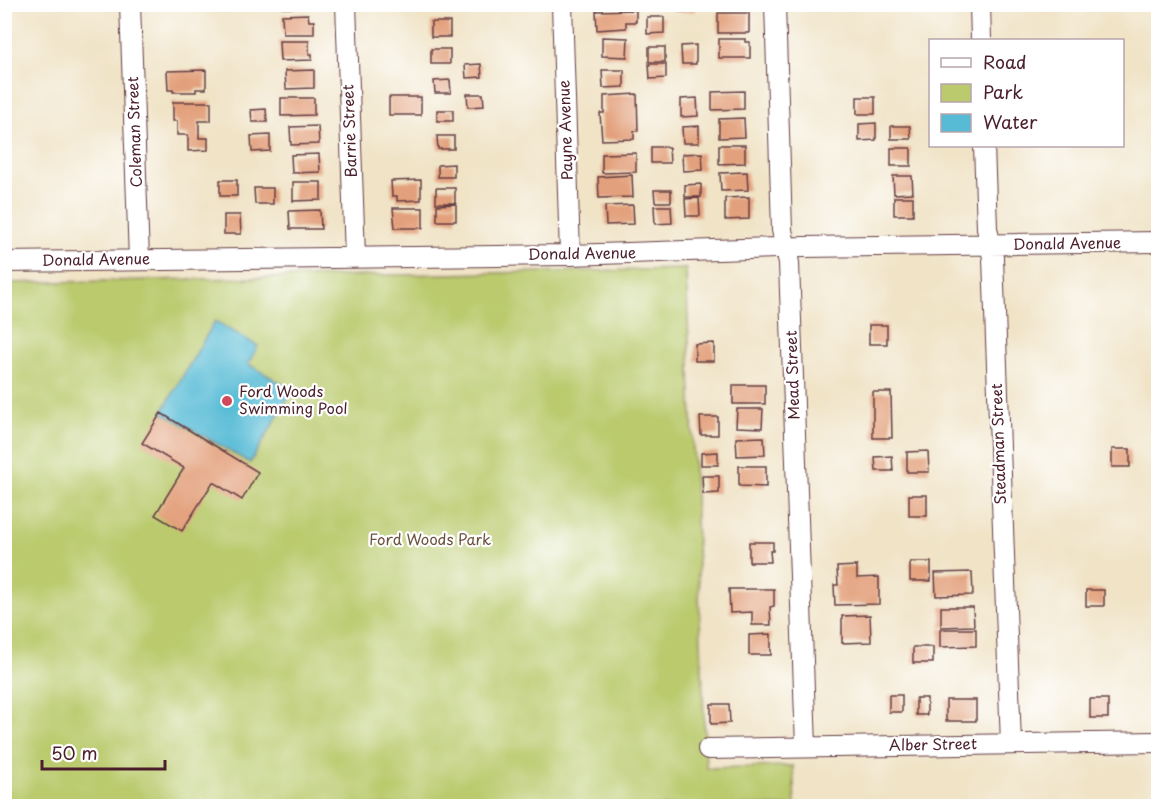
<svg xmlns="http://www.w3.org/2000/svg" width="1163" height="811" viewBox="0 0 1163 811" font-family="'Playpen Sans',sans-serif">
	<rect width="100%" height="100%" fill="#fff"/>
	<filter id="ink" filterUnits="userSpaceOnUse"><feTurbulence type="fractalNoise" baseFrequency=".0167" numOctaves="2"/><feDisplacementMap in="SourceGraphic" scale="12" xChannelSelector="R" yChannelSelector="G"/><feConvolveMatrix kernelMatrix="1 2 1 2 8 2 1 2 1" color-interpolation-filters="sRGB"/></filter>
	<filter id="wash" filterUnits="userSpaceOnUse"><feTurbulence type="fractalNoise" baseFrequency=".008" numOctaves="4" result="noise"/><feDisplacementMap in="SourceGraphic" scale="24" xChannelSelector="R" yChannelSelector="G"/><feGaussianBlur stdDeviation="1.35" result="paint"/><feColorMatrix in="noise" values="0 0 0 0 0 0 0 0 0 0 0 0 0 0 0 0 0 1.4 0 .05"/><feComposite in="paint" operator="in"/></filter>
	<g filter="url(#wash)">
		<rect width="100%" height="100%" fill="#f0e3c6"/>
		<path fill="#baca6d" stroke="#82744c" stroke-width="1.5" d="M 686,269 L 706,768 L 793,766 L 795,806 L 5,806 L 5,283 Z"/>
		<path fill="#57bbd5" stroke="#506d80" stroke-width="1.5" d="M 215,321 L 258,346 L 248,364 L 293,390 L 250,463 L 162,412 Z"/>
		<g id="blocks">
			<path fill="#e3a07c" d="M 282,4 L 313,4 L 313,8 L 282,8 Z
				M 678,4 L 695,4 L 695,11 L 679,12 Z
				M 636,10 L 636,22 L 626,22 L 626,28 L 597,30 L 596,11 Z
				M 718,13 L 749,13 L 749,33 L 718,33 Z
				M 308,14 L 309,21 L 314,21 L 314,34 L 283,34 L 282,15 Z
				M 647,17 L 664,17 L 664,33 L 647,34 Z
				M 431,22 L 450,22 L 450,37 L 431,37 Z
				M 602,37 L 628,38 L 627,57 L 602,56 Z
				M 719,39 L 745,39 L 745,42 L 750,42 L 750,58 L 719,58 Z
				M 279,41 L 309,41 L 309,54 L 312,54 L 312,60 L 280,61 Z
				M 696,45 L 696,64 L 682,64 L 681,46 Z
				M 649,47 L 665,47 L 665,62 L 649,62 Z
				M 431,49 L 450,49 L 450,64 L 431,64 Z
				M 481,64 L 482,77 L 466,78 L 465,65 Z
				M 649,64 L 666,64 L 666,78 L 650,79 Z
				M 206,70 L 206,89 L 196,89 L 196,92 L 173,92 L 173,90 L 168,90 L 167,71 Z
				M 314,70 L 314,88 L 286,89 L 285,71 Z
				M 602,70 L 624,70 L 624,87 L 603,88 Z
				M 450,80 L 451,93 L 435,93 L 434,81 Z
				M 744,91 L 744,109 L 712,110 L 712,92 Z
				M 467,94 L 483,94 L 484,106 L 468,107 Z
				M 637,94 L 638,131 L 634,131 L 634,139 L 602,140 L 600,113 L 604,113 L 604,96 Z
				M 389,97 L 421,97 L 421,115 L 389,115 Z
				M 857,97 L 875,97 L 875,114 L 857,114 Z
				M 281,98 L 314,98 L 314,115 L 281,116 Z
				M 697,98 L 698,116 L 681,117 L 681,99 Z
				M 173,102 L 211,102 L 211,121 L 199,121 L 199,138 L 208,138 L 208,150 L 188,151 L 188,135 L 177,135 L 177,121 L 173,121 Z
				M 266,109 L 267,122 L 252,122 L 251,110 Z
				M 437,110 L 453,110 L 453,121 L 437,121 Z
				M 744,118 L 745,137 L 719,138 L 719,119 Z
				M 876,123 L 876,140 L 859,141 L 859,124 Z
				M 318,126 L 319,144 L 291,145 L 290,127 Z
				M 699,126 L 699,143 L 683,143 L 682,127 Z
				M 891,126 L 910,126 L 911,139 L 891,139 Z
				M 270,135 L 270,151 L 252,152 L 251,136 Z
				M 437,136 L 454,136 L 454,149 L 438,149 Z
				M 719,145 L 745,145 L 745,163 L 719,164 Z
				M 651,147 L 669,147 L 670,163 L 651,163 Z
				M 891,148 L 911,148 L 911,166 L 891,166 Z
				M 636,153 L 636,172 L 602,173 L 602,154 Z
				M 702,153 L 703,170 L 683,171 L 682,154 Z
				M 319,154 L 320,172 L 292,173 L 291,155 Z
				M 454,164 L 454,177 L 438,177 L 438,165 Z
				M 747,172 L 748,190 L 721,191 L 720,173 Z
				M 632,175 L 633,197 L 599,198 L 598,177 Z
				M 893,176 L 912,176 L 913,193 L 894,194 Z
				M 220,180 L 237,180 L 237,196 L 220,196 Z
				M 421,180 L 421,200 L 397,201 L 397,196 L 392,196 L 391,181 Z
				M 293,182 L 321,182 L 321,200 L 293,201 Z
				M 701,184 L 701,197 L 685,197 L 685,185 Z
				M 254,188 L 273,188 L 273,204 L 255,204 Z
				M 436,188 L 455,188 L 455,203 L 436,203 Z
				M 654,190 L 671,190 L 671,202 L 655,202 Z
				M 749,197 L 749,219 L 725,220 L 725,198 Z
				M 894,197 L 913,197 L 913,215 L 894,215 Z
				M 699,198 L 700,216 L 686,216 L 685,199 Z
				M 456,204 L 456,221 L 437,221 L 437,205 Z
				M 633,205 L 634,224 L 606,225 L 605,206 Z
				M 654,206 L 671,206 L 672,223 L 655,224 Z
				M 393,208 L 423,208 L 423,228 L 395,228 Z
				M 320,210 L 321,229 L 290,229 L 289,211 Z
				M 224,215 L 240,215 L 241,234 L 224,234 Z
				M 869,325 L 887,325 L 887,344 L 869,344 Z
				M 714,343 L 714,361 L 695,361 L 695,344 Z
				M 733,385 L 765,385 L 765,404 L 733,404 Z
				M 873,392 L 891,392 L 892,438 L 873,438 Z
				M 737,409 L 763,409 L 762,428 L 736,427 Z
				M 161,413 L 258,472 L 242,500 L 213,482 L 182,531 L 155,515 L 184,468 L 142,443 Z
				M 700,417 L 718,417 L 718,435 L 701,435 Z
				M 764,437 L 765,455 L 737,456 L 736,438 Z
				M 1112,449 L 1130,449 L 1130,467 L 1112,467 Z
				M 928,451 L 929,472 L 907,472 L 907,452 Z
				M 718,452 L 718,465 L 701,465 L 701,453 Z
				M 892,456 L 893,471 L 876,471 L 875,457 Z
				M 739,466 L 766,466 L 766,487 L 739,486 Z
				M 702,476 L 719,476 L 719,493 L 703,494 Z
				M 909,495 L 927,495 L 927,516 L 909,516 Z
				M 749,542 L 773,542 L 773,551 L 770,551 L 771,562 L 749,562 Z
				M 910,562 L 931,562 L 931,581 L 910,581 Z
				M 857,566 L 857,578 L 879,577 L 879,604 L 835,605 L 834,585 L 838,585 L 837,567 Z
				M 972,572 L 973,595 L 936,596 L 935,573 Z
				M 729,589 L 774,589 L 774,606 L 770,607 L 771,625 L 752,625 L 752,612 L 730,613 Z
				M 1086,590 L 1104,590 L 1104,606 L 1086,606 Z
				M 941,607 L 973,607 L 974,626 L 941,627 Z
				M 870,615 L 871,642 L 842,643 L 842,616 Z
				M 940,629 L 976,629 L 976,646 L 940,647 Z
				M 771,634 L 771,655 L 749,655 L 749,635 Z
				M 913,647 L 933,647 L 933,663 L 913,663 Z
				M 889,695 L 902,695 L 902,712 L 889,712 Z
				M 916,698 L 927,698 L 927,715 L 916,715 Z
				M 1090,699 L 1108,699 L 1108,718 L 1090,718 Z
				M 946,700 L 976,700 L 976,721 L 946,721 Z
				M 711,704 L 729,704 L 730,723 L 711,724 Z"/>
		</g>
	</g>
	<g filter="url(#ink)">
		<use href="#blocks" fill-opacity="0" stroke="#633c42" stroke-width="1.5"/>
		<g fill="none" stroke-linecap="round" stroke-linejoin="round">
			<g stroke="#633c42" stroke-width="22">
				<path id="minor" d="M 130,4 L 139,260
					M 346,4 L 355,257
					M 562,4 L 570,255
					M 775,4 L 782,230 L 789,263 L 806,747
					M 980,4 L 981,40
					M 984,146 L 987,228 L 993,258 L 1011,744
					M 4,262 L 570,255 L 804,247 L 1158,242
					M 708,749 L 1158,742"/>
			</g>
			<use href="#minor" stroke="#fff" stroke-width="20"/>
		</g>
	</g>
	<circle fill="#d1495b" stroke="#fff" stroke-width="2" cx="227" cy="401" r="6"/>
	<g text-anchor="middle" stroke-width="4.5" stroke-linejoin="round" paint-order="stroke">
		<g font-size="15" fill="#4a1f2b" stroke="#fff">
			<text transform="translate(566 130) rotate(-92)" y="5">Payne Avenue</text>
			<text transform="translate(350 131) rotate(-92)" y="5">Barrie Street</text>
			<text transform="translate(135 132) rotate(-92)" y="5">Coleman Street</text>
			<text transform="translate(1067 244) rotate(-1)" y="5">Donald Avenue</text>
			<text transform="translate(582 254) rotate(-1)" y="5">Donald Avenue</text>
			<text transform="translate(96 260) rotate(-1)" y="5">Donald Avenue</text>
			<text transform="translate(793 375) rotate(-92)" y="5">Mead Street</text>
			<text transform="translate(999 444) rotate(-92)" y="5">Steadman Street</text>
			<text transform="translate(933 745) rotate(-1)" y="5">Alber Street</text>
		</g>
		<g font-size="15" fill="#4a1f2b" stroke="#fff" text-anchor="start">
			<text x="239" y="397">Ford Woods<tspan x="239" dy="17">Swimming Pool</tspan></text>
		</g>
		<g font-size="15" fill="#6c523f" stroke="#fff">
			<text x="430" y="545">Ford Woods Park</text>
		</g>
	</g>
	<rect width="1163" height="811" fill="none" stroke="#fff" stroke-width="24"/>
	<rect x="929" y="39" width="195" height="108" fill="#ffffff" stroke="#b7a5aa" stroke-width="1.5"/>
	<rect x="941" y="58" width="30" height="9" fill="#ffffff" stroke="#b7a5aa" stroke-width="1.5"/>
	<text x="983" y="69" font-size="18" fill="#4a1f2b">Road</text>
	<rect x="941" y="84" width="30" height="18" fill="#baca6d" stroke="#b7a5aa" stroke-width="1.5"/>
	<text x="983" y="99" font-size="18" fill="#4a1f2b">Park</text>
	<rect x="941" y="114" width="30" height="18" fill="#57bbd5" stroke="#b7a5aa" stroke-width="1.5"/>
	<text x="983" y="129" font-size="18" fill="#4a1f2b">Water</text>
	<path d="M42 760v9h123v-9" fill="none" stroke="#4a1f2b" stroke-width="3"/>
	<text x="51" y="760" font-size="18" fill="#4a1f2b" stroke="#ffffff" stroke-width="4.5" paint-order="stroke">50 m</text>
</svg>
